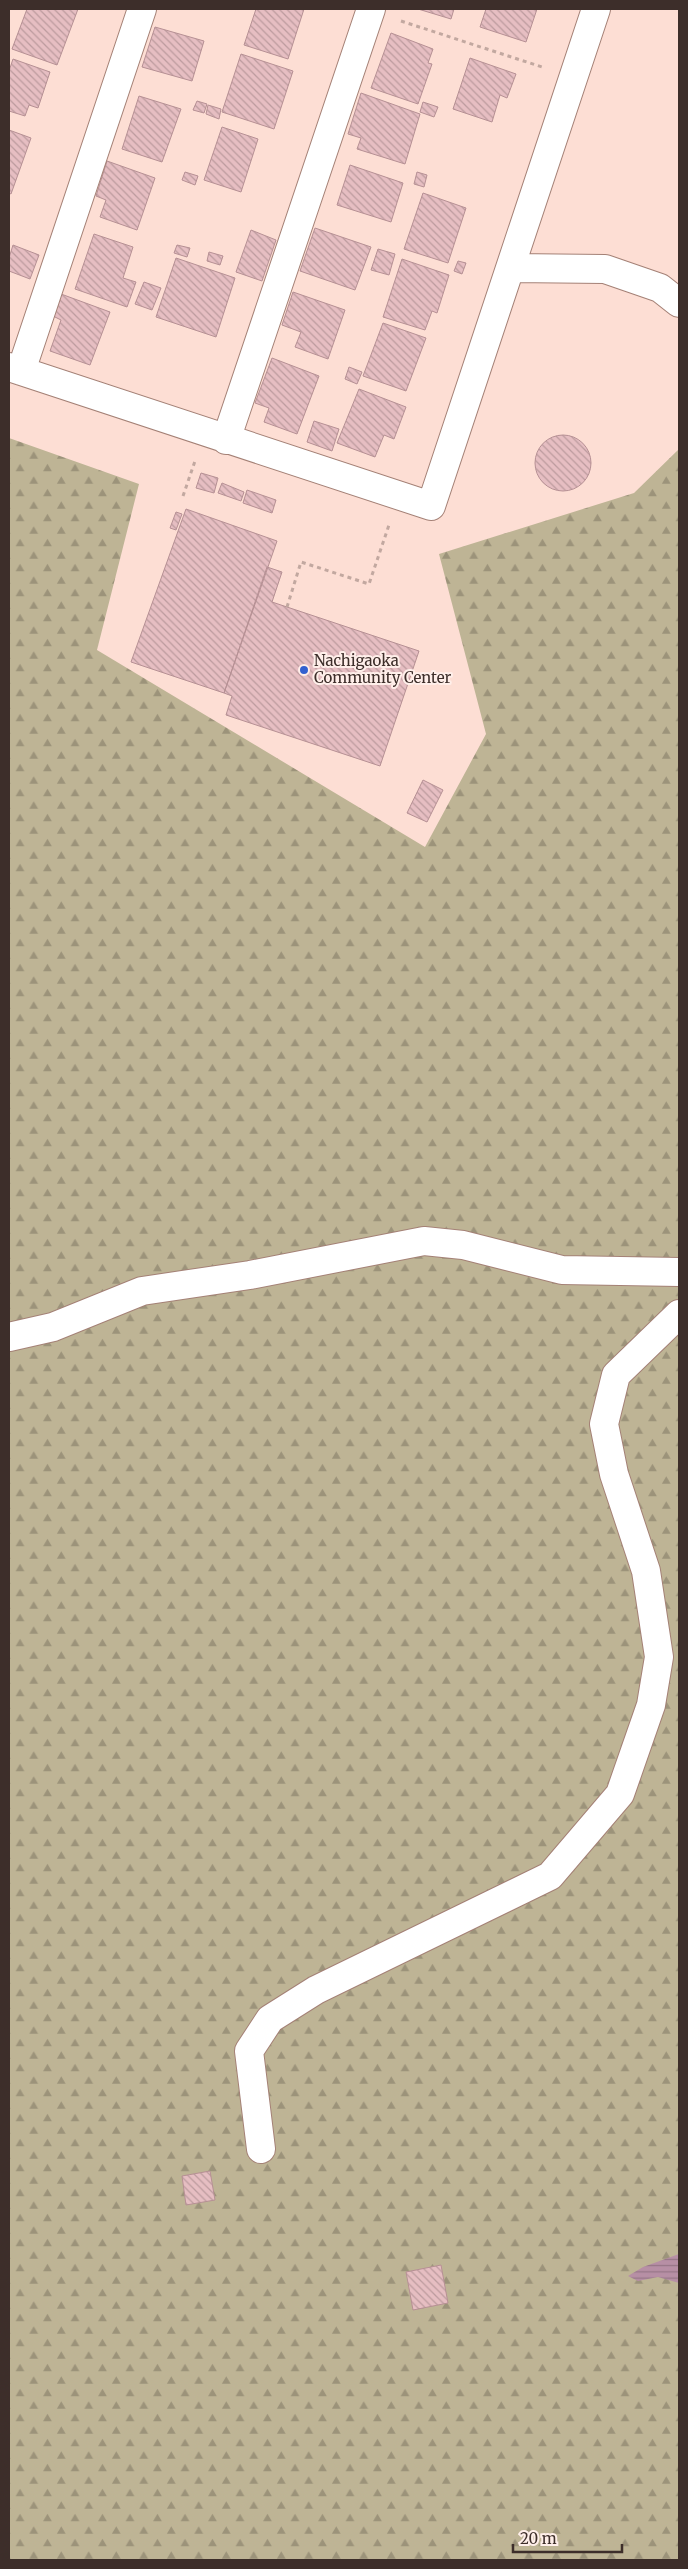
<svg xmlns="http://www.w3.org/2000/svg" width="688" height="2569" viewBox="0 0 688 2569" font-family="Merriweather,serif">
	<defs>
		<pattern id="forest-firs" width="22" height="20" patternUnits="userSpaceOnUse" patternTransform="scale(1.25)"><rect width="22" height="20" fill="#beb495"/><path d="M5 1l3.5 6h-7zM16 11l3.5 6h-7z" fill="#9c937a"/></pattern>
		<pattern id="water-rules" width="6" height="5" patternUnits="userSpaceOnUse" patternTransform="scale(1.25)"><rect width="6" height="5" fill="#b78fa5"/><path d="M0 2.5h6" fill="none" stroke="#967587"/></pattern>
		<pattern id="building-back-hatch" width="6" height="6" patternUnits="userSpaceOnUse" patternTransform="scale(1.25)"><rect width="6" height="6" fill="#e6bec2"/><path d="M-1 5l2 2M0 0l6 6M5-1l2 2" fill="none" stroke="#bc9b9e"/></pattern>
	</defs>
	<rect width="100%" height="100%" fill="#fdded4"/>
	<path fill="url(#forest-firs)" d="M 9,438 L 139,484 L 97,650 L 425,847 L 486,734 L 439,554 L 634,493 L 679,449 L 679,2560 L 9,2560 Z"/>
	<path fill="url(#water-rules)" d="M 679,2254 L 679,2283 L 658,2277 L 638,2281 L 628,2276 L 643,2267 Z"/>
	<path fill="url(#building-back-hatch)" stroke="#b69094" d="M 27,9 L 78,9 L 57,65 L 12,49 Z
		M 256,9 L 304,9 L 288,59 L 244,45 Z
		M 418,9 L 454,9 L 451,19 Z
		M 486,9 L 537,9 L 526,42 L 480,27 Z
		M 155,27 L 204,41 L 192,81 L 142,67 Z
		M 391,33 L 433,49 L 428,63 L 432,64 L 418,104 L 371,88 Z
		M 241,54 L 293,71 L 274,129 L 222,112 Z
		M 470,58 L 516,74 L 507,98 L 500,95 L 492,122 L 453,109 Z
		M 13,59 L 50,72 L 38,108 L 29,105 L 25,116 L 9,111 L 9,71 Z
		M 361,93 L 420,114 L 405,164 L 357,149 L 361,138 L 348,134 Z
		M 139,96 L 181,109 L 162,162 L 122,149 Z
		M 197,101 L 207,104 L 204,113 L 193,110 Z
		M 423,102 L 438,107 L 434,117 L 420,112 Z
		M 208,105 L 221,109 L 219,119 L 206,114 Z
		M 222,127 L 258,139 L 241,192 L 204,180 Z
		M 9,130 L 31,138 L 11,194 L 9,193 Z
		M 107,161 L 155,178 L 137,230 L 100,217 L 106,200 L 96,196 Z
		M 350,165 L 403,183 L 391,222 L 337,205 Z
		M 185,172 L 198,176 L 195,185 L 182,180 Z
		M 417,172 L 427,175 L 424,187 L 414,184 Z
		M 423,193 L 466,208 L 448,263 L 404,249 Z
		M 315,228 L 371,247 L 355,290 L 300,271 Z
		M 251,230 L 276,240 L 262,281 L 236,272 Z
		M 94,234 L 133,247 L 123,278 L 136,282 L 127,307 L 75,289 Z
		M 13,245 L 39,255 L 30,279 L 9,271 L 9,258 Z
		M 177,245 L 190,248 L 187,257 L 174,253 Z
		M 378,249 L 395,254 L 389,275 L 371,270 Z
		M 209,252 L 223,256 L 220,265 L 207,261 Z
		M 176,258 L 235,278 L 216,337 L 156,317 Z
		M 402,259 L 449,275 L 437,313 L 432,311 L 425,330 L 383,317 Z
		M 458,261 L 466,263 L 462,274 L 454,271 Z
		M 144,282 L 161,288 L 152,310 L 135,304 Z
		M 293,292 L 345,310 L 328,359 L 295,347 L 301,332 L 282,325 Z
		M 61,294 L 110,312 L 90,365 L 50,351 L 61,320 L 53,316 Z
		M 383,323 L 426,338 L 406,391 L 363,376 Z
		M 272,358 L 319,376 L 297,434 L 264,422 L 269,408 L 255,403 Z
		M 349,367 L 362,372 L 357,384 L 345,379 Z
		M 359,389 L 406,407 L 394,439 L 384,435 L 375,457 L 337,443 Z
		M 314,421 L 339,429 L 332,451 L 307,442 Z
		M535 463a28 28 0 1 1 56 0a28 28 0 1 1-56 0Z
		M 201,473 L 218,478 L 214,493 L 196,488 Z
		M 222,483 L 244,492 L 241,501 L 218,493 Z
		M 247,490 L 276,500 L 272,513 L 243,503 Z
		M 186,509 L 277,541 L 224,693 L 131,662 Z
		M 176,512 L 182,514 L 176,530 L 170,528 Z
		M 267,567 L 282,572 L 272,602 L 419,651 L 380,766 L 226,715 L 232,696 L 224,693 Z
		M 423,780 L 443,790 L 427,822 L 407,813 Z
		M 210,2171 L 215,2200 L 186,2205 L 182,2176 Z
		M 441,2265 L 448,2303 L 413,2310 L 406,2272 Z"/>
	<g fill="none" stroke-linecap="round" stroke-linejoin="round">
		<g stroke="#a48176" stroke-width="30">
			<path id="minor" d="M 512,268 L 605,269 L 660,288 L 679,303
				M 9,367 L 431,506 L 596,9
				M 21,371 L 142,9
				M 226,440 L 371,9
				M 9,1337 L 53,1327 L 142,1291 L 250,1275 L 424,1241 L 463,1245 L 562,1270 L 679,1272
				M 261,2149 L 249,2051 L 270,2019 L 316,1990 L 550,1876 L 620,1794 L 651,1705 L 659,1657 L 646,1571 L 614,1474 L 604,1424 L 616,1375 L 679,1314"/>
		</g>
		<path stroke="#c2a8a0" stroke-width="3" stroke-dasharray="4 4" stroke-linecap="butt" d="M 401,21 L 542,67
			M 183,496 L 195,461
			M 287,607 L 301,562 L 369,584 L 389,525"/>
		<use href="#minor" stroke="#fff" stroke-width="28"/>
	</g>
	<circle fill="#3360cf" stroke="#ffefea" stroke-width="2" cx="304" cy="670" r="5"/>
	<g text-anchor="middle" stroke-width="4" stroke-linejoin="round" paint-order="stroke">
		<g font-size="15" fill="#3d2e2a" stroke="#ffefea" text-anchor="start">
			<text x="314" y="666">Nachigaoka<tspan x="314" dy="17">Community Center</tspan></text>
		</g>
	</g>
	<rect width="688" height="2569" fill="none" stroke="#3d2e2a" stroke-width="20"/>
	<path d="M513 2544v8h109v-8" fill="none" stroke="#3d2e2a" stroke-width="2.5"/>
	<text x="520" y="2544" font-size="15" fill="#3d2e2a" stroke="#ffefea" stroke-width="4" paint-order="stroke">20 m</text>
</svg>
